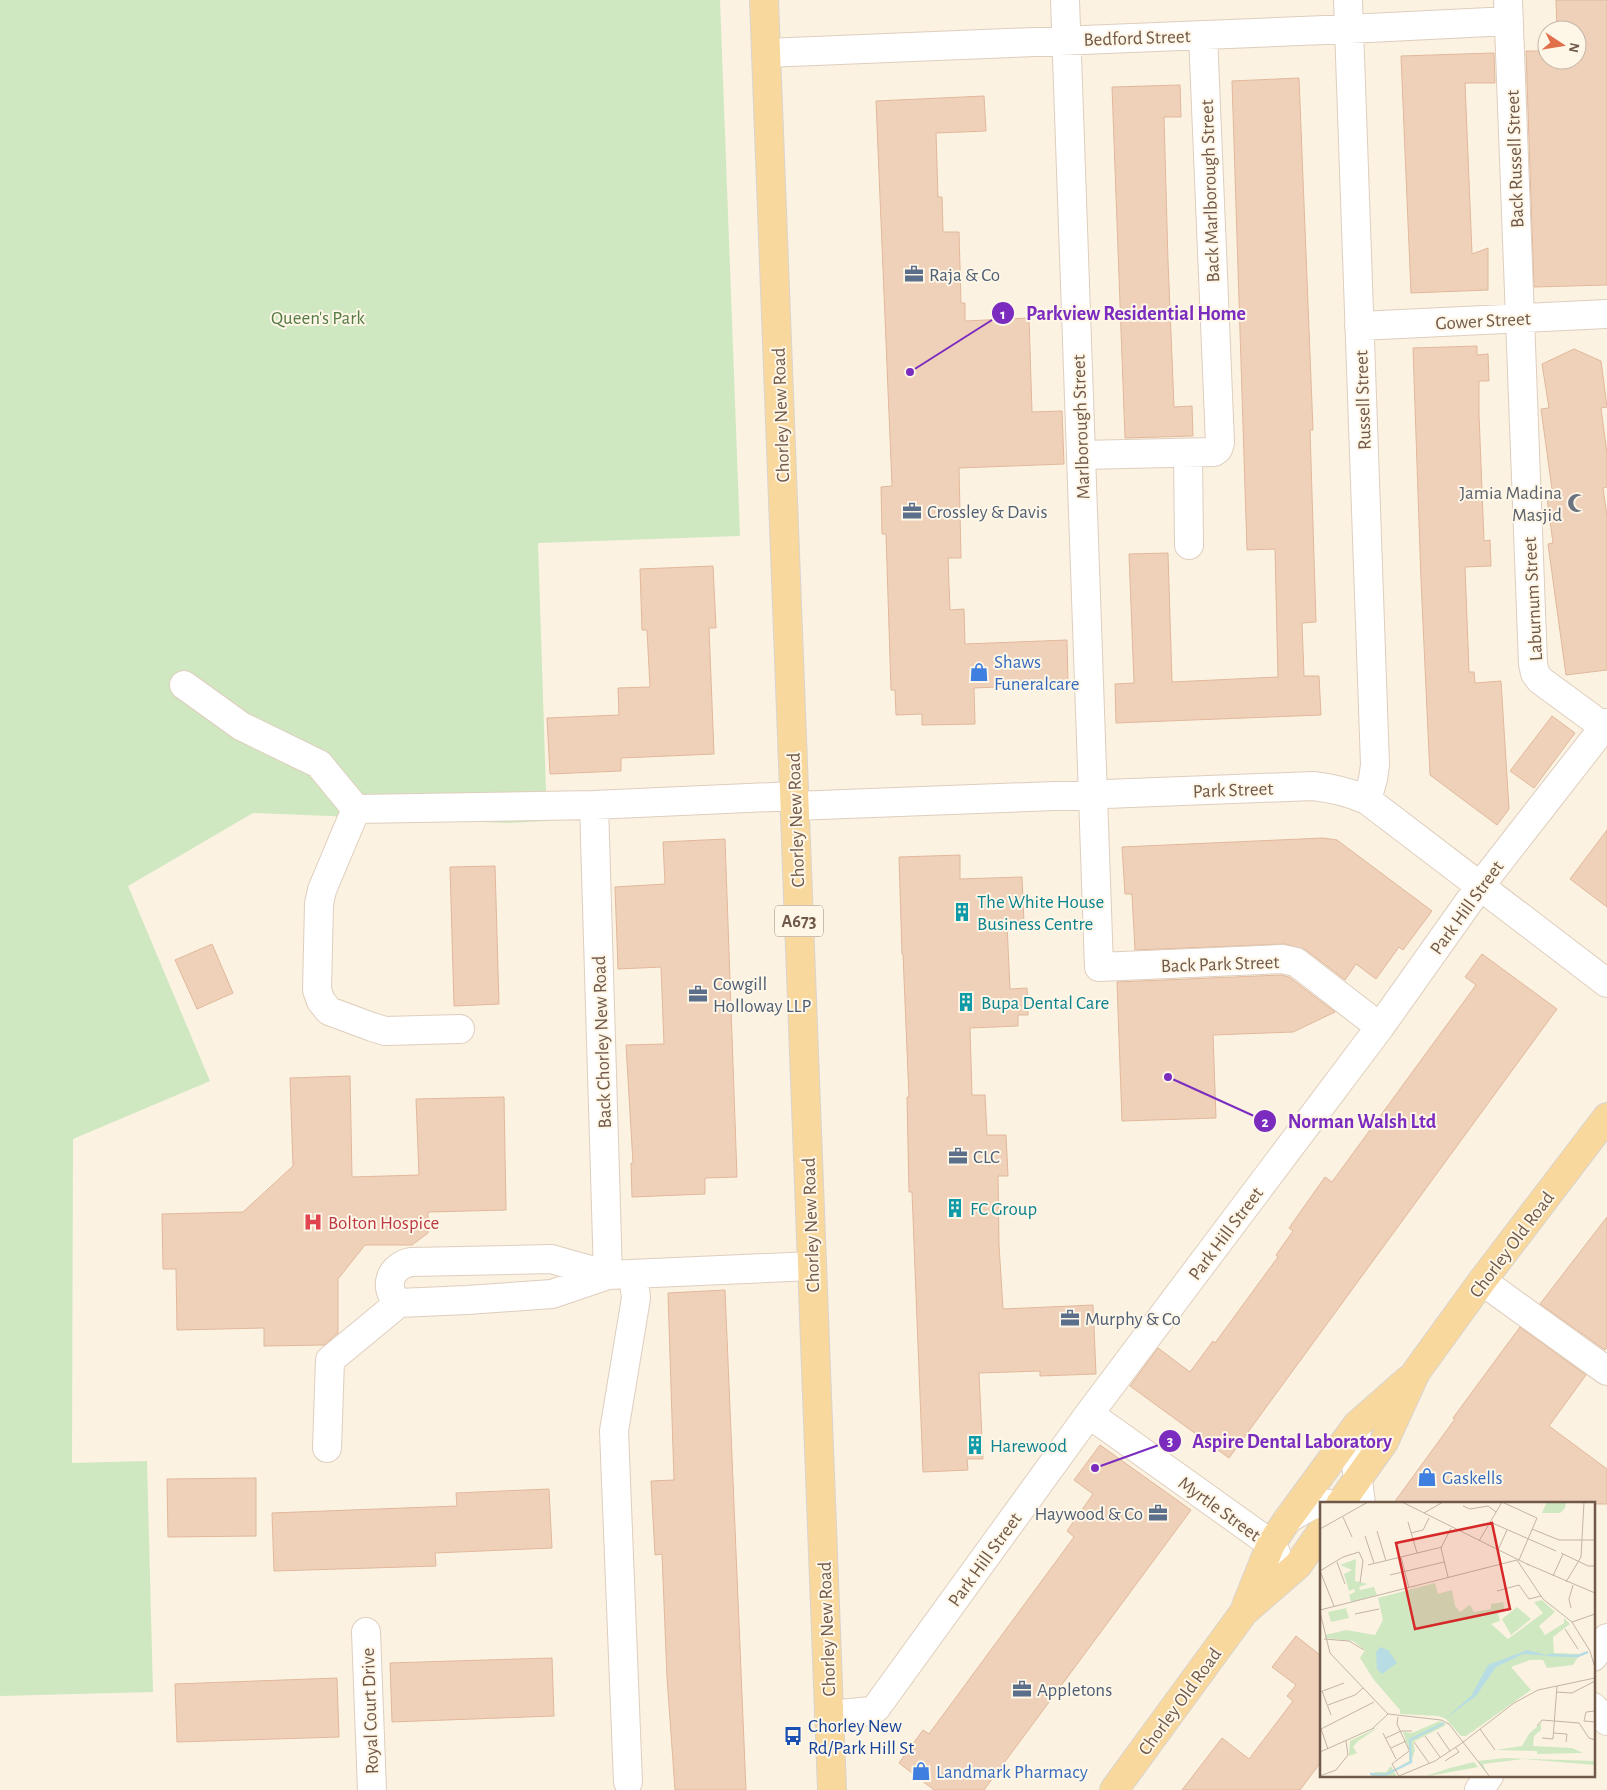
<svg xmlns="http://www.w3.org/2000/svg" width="1607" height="1790" viewBox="0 0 1607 1790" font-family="'Alegreya Sans',sans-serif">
	<rect width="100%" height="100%" fill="#fbf2e1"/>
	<path fill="#cfe8c1" d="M 0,0 L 720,0 L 740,536 L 538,543 L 547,821 L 508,823 L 253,813 L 128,886 L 210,1081 L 73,1139 L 72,1463 L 147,1461 L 153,1692 L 0,1696 Z"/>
	<path fill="#efd1ba" stroke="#e1b89b" d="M 1556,0 L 1607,0 L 1607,285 L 1534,287 L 1526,51 L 1547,51 L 1547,60 L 1577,60 L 1577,30 L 1557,30 Z
		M 1494,53 L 1495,83 L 1465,83 L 1472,254 L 1488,248 L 1488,290 L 1411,293 L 1401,56 Z
		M 1299,78 L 1313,430 L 1310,430 L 1316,622 L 1302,623 L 1304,676 L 1319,676 L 1321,715 L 1116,723 L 1115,684 L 1134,683 L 1129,554 L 1168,553 L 1172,682 L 1278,677 L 1275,549 L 1247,550 L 1232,81 Z
		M 1180,85 L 1181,117 L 1164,117 L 1168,261 L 1174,407 L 1192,406 L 1193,436 L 1125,438 L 1112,87 Z
		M 984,96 L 986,131 L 936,133 L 938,197 L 942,197 L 943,232 L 959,232 L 961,303 L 965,303 L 965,321 L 1029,318 L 1032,412 L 1062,411 L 1064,464 L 959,468 L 961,558 L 948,558 L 950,610 L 964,609 L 965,644 L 1067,640 L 1068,684 L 974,688 L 975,724 L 922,725 L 922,714 L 896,715 L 895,690 L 891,690 L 886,534 L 882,534 L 881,487 L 892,486 L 876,101 Z
		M 1477,346 L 1477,355 L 1488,354 L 1489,381 L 1479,381 L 1479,414 L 1484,541 L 1490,540 L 1491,566 L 1465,567 L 1469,672 L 1474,672 L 1475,683 L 1501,681 L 1509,809 L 1497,825 L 1430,775 L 1421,580 L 1413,348 Z
		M 1574,349 L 1601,361 L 1607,407 L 1601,408 L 1607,454 L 1607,487 L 1603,488 L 1607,516 L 1607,670 L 1566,675 L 1548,544 L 1553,543 L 1546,490 L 1552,489 L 1541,409 L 1549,408 L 1542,364 Z
		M 713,566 L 716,628 L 709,628 L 714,754 L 621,758 L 621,771 L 550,774 L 547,718 L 619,715 L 618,688 L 650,687 L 647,630 L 642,630 L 640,569 Z
		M 1552,716 L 1575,733 L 1534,788 L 1510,771 Z
		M 1607,830 L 1607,907 L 1570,879 Z
		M 1323,838 L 1337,840 L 1432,911 L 1403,950 L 1399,947 L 1376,979 L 1356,964 L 1345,980 L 1306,950 L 1285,944 L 1135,950 L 1132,894 L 1125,894 L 1122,847 Z
		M 725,839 L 737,1177 L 705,1178 L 705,1194 L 632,1197 L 631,1163 L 633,1163 L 626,1045 L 664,1044 L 661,967 L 618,969 L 615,887 L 665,884 L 663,842 Z
		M 960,855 L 960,879 L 1022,877 L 1024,924 L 1007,925 L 1010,989 L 1027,988 L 1028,1015 L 1018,1015 L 1018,1026 L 970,1028 L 972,1095 L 985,1095 L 987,1135 L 1006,1135 L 1008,1176 L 998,1176 L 999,1245 L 1003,1309 L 1093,1305 L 1096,1374 L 1040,1376 L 1040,1371 L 979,1373 L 983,1459 L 967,1459 L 968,1470 L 923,1472 L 912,1192 L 909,1192 L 907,1097 L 909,1097 L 903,954 L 902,954 L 899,857 Z
		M 495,866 L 499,1004 L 454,1006 L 450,867 Z
		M 212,944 L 233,993 L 197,1009 L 175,960 Z
		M 1482,954 L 1557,1009 L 1229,1458 L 1130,1386 L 1158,1348 L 1190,1372 L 1213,1341 L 1215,1343 L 1278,1257 L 1276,1255 L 1293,1231 L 1289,1228 L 1325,1177 L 1332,1182 L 1476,985 L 1465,977 Z
		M 1281,975 L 1289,977 L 1335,1012 L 1293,1032 L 1213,1035 L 1216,1118 L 1122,1121 L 1117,982 Z
		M 350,1076 L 352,1177 L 419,1175 L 416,1099 L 504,1097 L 506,1210 L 428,1212 L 428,1233 L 412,1245 L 365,1245 L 338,1279 L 338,1333 L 324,1345 L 264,1346 L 264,1328 L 177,1330 L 176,1269 L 163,1269 L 162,1214 L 243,1212 L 293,1166 L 290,1078 Z
		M 1607,1217 L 1607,1347 L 1605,1350 L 1540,1304 Z
		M 725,1290 L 746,1790 L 675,1790 L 667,1677 L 662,1554 L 655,1555 L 651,1481 L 674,1480 L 668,1293 Z
		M 1520,1327 L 1586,1375 L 1549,1426 L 1607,1469 L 1607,1504 L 1393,1504 L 1455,1419 L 1453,1418 Z
		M 1100,1445 L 1191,1510 L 984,1790 L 934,1790 L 899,1763 L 923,1730 L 929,1734 L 1074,1537 L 1067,1531 L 1093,1494 L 1074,1480 Z
		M 256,1478 L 256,1536 L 168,1537 L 167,1479 Z
		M 549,1489 L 552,1548 L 435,1553 L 436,1566 L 274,1571 L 272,1513 L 457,1506 L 456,1493 Z
		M 1296,1636 L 1320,1655 L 1321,1653 L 1321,1762 L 1300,1790 L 1182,1790 L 1222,1738 L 1249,1759 L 1293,1701 L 1287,1696 L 1296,1685 L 1272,1667 Z
		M 552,1658 L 554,1716 L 392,1722 L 390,1663 Z
		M 337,1678 L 339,1737 L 177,1742 L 175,1684 Z"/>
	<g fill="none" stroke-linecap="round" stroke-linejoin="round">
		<g stroke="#dfcebe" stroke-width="30">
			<path id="minor" d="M 1065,0 L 1099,967 L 1282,959 L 1296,962 L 1380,1027
				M 1348,0 L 1375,765 L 1373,779 L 1367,800
				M 1508,0 L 1533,664 L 1535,673 L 1540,680 L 1604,727
				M 766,53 L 1349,29 L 1509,21
				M 1359,326 L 1607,314
				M 1188,453 L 1189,545
				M 1082,455 L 1214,452 L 1218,449 L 1220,443 L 1203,35
				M 184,685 L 241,726 L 319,764 L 356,809 L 594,805 L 794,796
				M 594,805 L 608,1275
				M 794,806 L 1313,786 C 1332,788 1349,792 1367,800 L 1607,983
				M 356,809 L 322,890 L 319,904 L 317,990 L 321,1001 L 329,1011 L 372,1027 L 385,1031 L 460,1029
				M 608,1275 L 551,1259 L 411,1262 C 390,1266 382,1288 399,1303 L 467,1300 L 552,1294 L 608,1275 L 812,1266
				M 1482,1281 L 1607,1371
				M 1089,1414 L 1271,1544 C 1280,1557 1279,1567 1278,1582
				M 1357,1425 L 1355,1456 L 1361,1504
				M 327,1448 L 330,1360 L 399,1303
				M 1288,1519 C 1304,1510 1313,1501 1332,1504
				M 366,1632 L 372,1790
				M 1593,1657 L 1607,1638
				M 1593,1707 L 1607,1721
				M 829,1715 L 871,1711 L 876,1708 L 1089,1414 L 1380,1027 L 1480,886 L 1607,723
				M 628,1782 L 614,1431 L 636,1298 L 633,1274
				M 1479,1790 L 1489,1776"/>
		</g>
		<g stroke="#dad4d0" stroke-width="30">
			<path id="major" d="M 764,0 L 832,1790
				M 1340,1504 L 1384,1442 L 1416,1372 L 1482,1281 L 1607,1117
				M 1246,1606 L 1271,1544 L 1288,1519 L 1357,1425 L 1408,1380
				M 1114,1790 L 1244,1612 L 1298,1565 L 1321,1532"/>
		</g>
		<use href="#minor" stroke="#fff" stroke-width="28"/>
		<use href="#major" stroke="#f8d89c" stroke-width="28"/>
	</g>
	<defs>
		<g id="office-bare" transform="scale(1.5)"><path d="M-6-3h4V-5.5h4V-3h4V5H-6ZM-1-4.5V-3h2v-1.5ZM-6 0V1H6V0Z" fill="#5c6f8a" stroke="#fef6e7" stroke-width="2.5" paint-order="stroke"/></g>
		<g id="mosque-bare" transform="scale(1.5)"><path d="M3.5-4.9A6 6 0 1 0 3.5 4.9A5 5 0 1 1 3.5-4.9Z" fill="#6b7280" stroke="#fef6e7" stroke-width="2.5" paint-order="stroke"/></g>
		<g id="shop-bare" transform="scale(1.5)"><path d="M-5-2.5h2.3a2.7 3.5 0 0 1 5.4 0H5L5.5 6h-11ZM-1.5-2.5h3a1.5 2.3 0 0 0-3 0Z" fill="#3f7fe0" stroke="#fef6e7" stroke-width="2.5" paint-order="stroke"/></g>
		<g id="building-bare" transform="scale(1.5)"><path d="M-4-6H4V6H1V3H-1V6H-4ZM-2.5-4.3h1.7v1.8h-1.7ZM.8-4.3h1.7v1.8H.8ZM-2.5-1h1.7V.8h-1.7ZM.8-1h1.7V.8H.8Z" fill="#0f9aa8" stroke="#fef6e7" stroke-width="2.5" paint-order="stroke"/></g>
		<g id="hospital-bare" transform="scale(1.5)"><path d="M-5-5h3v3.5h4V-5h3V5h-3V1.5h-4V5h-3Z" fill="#e0444e" stroke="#fef6e7" stroke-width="2.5" paint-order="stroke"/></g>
		<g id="bus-bare" transform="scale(1.5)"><path d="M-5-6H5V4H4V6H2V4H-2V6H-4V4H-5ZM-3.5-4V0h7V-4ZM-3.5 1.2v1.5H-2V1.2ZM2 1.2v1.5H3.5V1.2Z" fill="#1a4fb4" stroke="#fef6e7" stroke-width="2.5" paint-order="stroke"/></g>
	</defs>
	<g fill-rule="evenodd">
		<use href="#office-bare" x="914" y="274"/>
		<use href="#mosque-bare" x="1577" y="503"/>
		<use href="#office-bare" x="912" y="511"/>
		<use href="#shop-bare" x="979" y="672"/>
		<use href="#building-bare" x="962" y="912"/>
		<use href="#office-bare" x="698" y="994"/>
		<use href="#building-bare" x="966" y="1002"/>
		<use href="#office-bare" x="958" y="1156"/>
		<use href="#building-bare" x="955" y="1208"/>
		<use href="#hospital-bare" x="313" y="1222"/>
		<use href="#office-bare" x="1070" y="1318"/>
		<use href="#building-bare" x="975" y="1445"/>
		<use href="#shop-bare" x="1427" y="1477"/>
		<use href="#office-bare" x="1158" y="1513"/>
		<use href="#office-bare" x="1022" y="1689"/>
		<use href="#bus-bare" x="793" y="1736"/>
		<use href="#shop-bare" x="921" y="1771"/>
	</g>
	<g text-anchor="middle" stroke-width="4" stroke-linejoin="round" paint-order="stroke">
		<rect fill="#fef6e7" stroke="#9b8878" stroke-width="1" x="775" y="905.5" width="48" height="31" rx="4"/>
		<g font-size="18" font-weight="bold" fill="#715949">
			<text x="799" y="927">A673</text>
		</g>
		<g font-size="19" fill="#715949" stroke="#fef6e7">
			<text transform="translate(1137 37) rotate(-2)" y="7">Bedford Street</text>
			<text transform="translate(1514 159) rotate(-92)" y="7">Back Russell Street</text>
			<text transform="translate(1209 191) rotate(-92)" y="7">Back Marlborough Street</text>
			<text transform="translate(1483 320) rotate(-3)" y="7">Gower Street</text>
			<text transform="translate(1362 400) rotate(-92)" y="7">Russell Street</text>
			<text transform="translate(780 415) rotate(-92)" y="7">Chorley New Road</text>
			<text transform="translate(1080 427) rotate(-92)" y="7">Marlborough Street</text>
			<text transform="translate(1532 599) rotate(-93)" y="7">Laburnum Street</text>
			<text transform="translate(1233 789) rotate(-2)" y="7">Park Street</text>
			<text transform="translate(795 820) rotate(-92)" y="7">Chorley New Road</text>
			<text transform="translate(1466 907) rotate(-54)" y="7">Park Hill Street</text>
			<text transform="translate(1220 963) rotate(-2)" y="7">Back Park Street</text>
			<text transform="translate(601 1042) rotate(-92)" y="7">Back Chorley New Road</text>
			<text transform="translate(810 1225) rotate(-92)" y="7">Chorley New Road</text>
			<text transform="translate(1225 1233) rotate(-53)" y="7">Park Hill Street</text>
			<text transform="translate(1511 1244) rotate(-53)" y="7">Chorley Old Road</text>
			<text transform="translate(1220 1508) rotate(36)" y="7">Myrtle Street</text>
			<text transform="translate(984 1559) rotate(-54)" y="7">Park Hill Street</text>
			<text transform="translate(826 1629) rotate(-92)" y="7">Chorley New Road</text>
			<text transform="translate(1179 1701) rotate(-54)" y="7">Chorley Old Road</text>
			<text transform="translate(369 1711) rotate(-92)" y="7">Royal Court Drive</text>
		</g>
		<g font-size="19" fill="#4e5e75" stroke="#fef6e7" text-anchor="start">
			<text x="929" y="281">Raja &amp; Co</text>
			<text x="927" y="518">Crossley &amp; Davis</text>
			<text x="713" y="990">Cowgill<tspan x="713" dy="22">Holloway LLP</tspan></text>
			<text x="973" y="1163">CLC</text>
			<text x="1085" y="1325">Murphy &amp; Co</text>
			<text x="1143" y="1520" text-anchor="end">Haywood &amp; Co</text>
			<text x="1037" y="1696">Appletons</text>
		</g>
		<g font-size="19" fill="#547c44" stroke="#fef6e7">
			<text x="318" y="324">Queen's Park</text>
		</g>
		<g font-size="19" fill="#5b616d" stroke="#fef6e7" text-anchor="end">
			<text x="1562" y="499">Jamia Madina<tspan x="1562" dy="22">Masjid</tspan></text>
		</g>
		<g font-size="19" fill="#366cbe" stroke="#fef6e7" text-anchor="start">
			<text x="994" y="668">Shaws<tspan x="994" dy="22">Funeralcare</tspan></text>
			<text x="1442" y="1484">Gaskells</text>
			<text x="936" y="1778">Landmark Pharmacy</text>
		</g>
		<g font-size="19" fill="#0d838f" stroke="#fef6e7" text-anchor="start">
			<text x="977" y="908">The White House<tspan x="977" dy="22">Business Centre</tspan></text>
			<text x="981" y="1009">Bupa Dental Care</text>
			<text x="970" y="1215">FC Group</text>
			<text x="990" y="1452">Harewood</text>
		</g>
		<g font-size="19" fill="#be3a42" stroke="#fef6e7" text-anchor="start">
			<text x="328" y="1229">Bolton Hospice</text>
		</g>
		<g font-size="19" fill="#164399" stroke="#fef6e7" text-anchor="start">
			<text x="808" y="1732">Chorley New<tspan x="808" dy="22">Rd/Park Hill St</tspan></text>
		</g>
	</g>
	<g transform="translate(1320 1502)">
		<rect width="275" height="275" fill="#fbf2e1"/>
		<path d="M 227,0 L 246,0 L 245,6 L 240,11 L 222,11 ZM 36,57 L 35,79 L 48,82 L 39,85 L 40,88 L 54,85 L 57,93 L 31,100 L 29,93 L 35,90 L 34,87 L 29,89 L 24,72 L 32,68 L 20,63 ZM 115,81 L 118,92 L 132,88 L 135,104 L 140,110 L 150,103 L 154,110 L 171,107 L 171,102 L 183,100 L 185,109 L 178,110 L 180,119 L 171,122 L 188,137 L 223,111 L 214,100 L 222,98 L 235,110 L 219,124 L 225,133 L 244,121 L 244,116 L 250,122 L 233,135 L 234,151 L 260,152 L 253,163 L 227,166 L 223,158 L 210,158 L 191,165 L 211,188 L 146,234 L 141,234 L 126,217 L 119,214 L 80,212 L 80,208 L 54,178 L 40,156 L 45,148 L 33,139 L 5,136 L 5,133 L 26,128 L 55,133 L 63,118 L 58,96 ZM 197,105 L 211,117 L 191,133 L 182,117 ZM 26,106 L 29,116 L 11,120 L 8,110 ZM 120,219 L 126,223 L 93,240 L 95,248 L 91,260 L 76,267 L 89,259 L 89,248 L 83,230 L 92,231 ZM 221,221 L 221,228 L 214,234 L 213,244 L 252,246 L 263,251 L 217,252 L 217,249 L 176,248 L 202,244 L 209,232 ZM 59,225 L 38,239 L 33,245 L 37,251 L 29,254 L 30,239 ZM 185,256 L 275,259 L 275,263 L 203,257 L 163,262 L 166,269 L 158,259 ZM 154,260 L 158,265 L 103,275 L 130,266 ZM 71,264 L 77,275 L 50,275 L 55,270 L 66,270 Z" fill="#cfe8c1"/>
		<path d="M 60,145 L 68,148 L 77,161 L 62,172 L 57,167 L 56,150 ZM 207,148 L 231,154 L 203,152 L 176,165 L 156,194 L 125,217 L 151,194 L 168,163 Z" fill="#b7dce3"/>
		<path fill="none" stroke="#b7dce3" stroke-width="2.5" d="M 228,153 L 258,154 L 268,150M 50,272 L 65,273M 61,275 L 91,260 L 90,238 L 124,221"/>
		<path fill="none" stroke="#c4b5a4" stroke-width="1" d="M 82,0 L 209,63M 182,0 L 217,16 L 199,58M 143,4 L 150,7 L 168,4 L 176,10M 104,11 L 123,0M 23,15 L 32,35M 88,20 L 97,51M 170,20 L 236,49M 0,27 L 48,0M 212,27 L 239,38 L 275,38M 57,29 L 66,59M 91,31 L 103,28 L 109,16M 45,34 L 54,61M 159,39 L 182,0M 178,48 L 187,28M 241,51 L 268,64 L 275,64M 81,55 L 89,86M 197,58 L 223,97 L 252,120 L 270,149 L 275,166M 17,60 L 25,82M 207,62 L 275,91M 48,63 L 122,45M 0,69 L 23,55 L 39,50 L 43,59 L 40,81M 0,69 L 14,104M 70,73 L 124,60M 233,74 L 243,52M 128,75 L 121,46 L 131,26M 246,80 L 261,55 L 264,0M 177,89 L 199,83 L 209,97 L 221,94M 251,106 L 249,97 L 253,83M 0,108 L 197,58M 0,110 L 10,151 L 68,212M 35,112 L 59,107M 252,120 L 275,112M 245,127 L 258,147M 4,137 L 29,139 L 44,148M 2,189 L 11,213M 0,190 L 24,181M 236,190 L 252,191 L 275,179M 8,203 L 35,193 L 43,186M 275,209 L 266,210 L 264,219 L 275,220M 78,215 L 77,222 L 89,248M 0,224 L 8,247M 217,224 L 222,218 L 259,221 L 269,236 L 275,238M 1,227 L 54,200M 52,227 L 68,212 L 121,218 L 129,222 L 170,275M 160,227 L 175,248M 117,230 L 130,249M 63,231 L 76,257M 233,231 L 247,232 L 246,240M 105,234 L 120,255M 66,236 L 81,229 L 92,229M 222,236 L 233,237 L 237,184M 94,240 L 109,261M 142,241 L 194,201 L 218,188 L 275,176M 71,246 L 86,239M 89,249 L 72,262 L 79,274 L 115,259 L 142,241M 0,250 L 54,226M 125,259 L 139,250 L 135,245M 0,274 L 16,268 L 28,253 L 26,239M 233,275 L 259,275"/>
		<path fill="#d62828" fill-opacity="0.15" stroke="#d62828" stroke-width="2.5" d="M 172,21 L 190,107 L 95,127 L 76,41 Z"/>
		<rect width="275" height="275" fill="none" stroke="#715949" stroke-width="2.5"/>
	</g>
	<path fill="none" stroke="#7b2cbf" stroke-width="2" d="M910 372L1003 313M1168 1077L1265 1121M1095 1468L1170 1441"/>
	<g fill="#7b2cbf" stroke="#fef6e7" stroke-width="2">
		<circle cx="910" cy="372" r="5"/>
		<circle cx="1168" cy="1077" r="5"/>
		<circle cx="1095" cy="1468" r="5"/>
		<circle cx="1003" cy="313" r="12"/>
		<circle cx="1265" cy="1121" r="12"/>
		<circle cx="1170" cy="1441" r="12"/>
	</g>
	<g font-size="15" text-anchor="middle" font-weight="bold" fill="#fff">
		<text x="1003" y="319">1</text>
		<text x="1265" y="1127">2</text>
		<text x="1170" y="1446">3</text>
	</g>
	<g font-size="20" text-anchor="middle" font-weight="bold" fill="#7b2cbf" stroke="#fef6e7" stroke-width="4" stroke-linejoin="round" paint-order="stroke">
		<text x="1136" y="320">Parkview Residential Home</text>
		<text x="1362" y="1128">Norman Walsh Ltd</text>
		<text x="1292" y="1448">Aspire Dental Laboratory</text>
	</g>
	<g transform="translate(1562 45) rotate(102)"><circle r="24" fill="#fef6e7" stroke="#c6b7a8"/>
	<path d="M0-4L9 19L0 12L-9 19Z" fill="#e1704a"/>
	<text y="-8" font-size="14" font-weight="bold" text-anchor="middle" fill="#715949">N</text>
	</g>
</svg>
